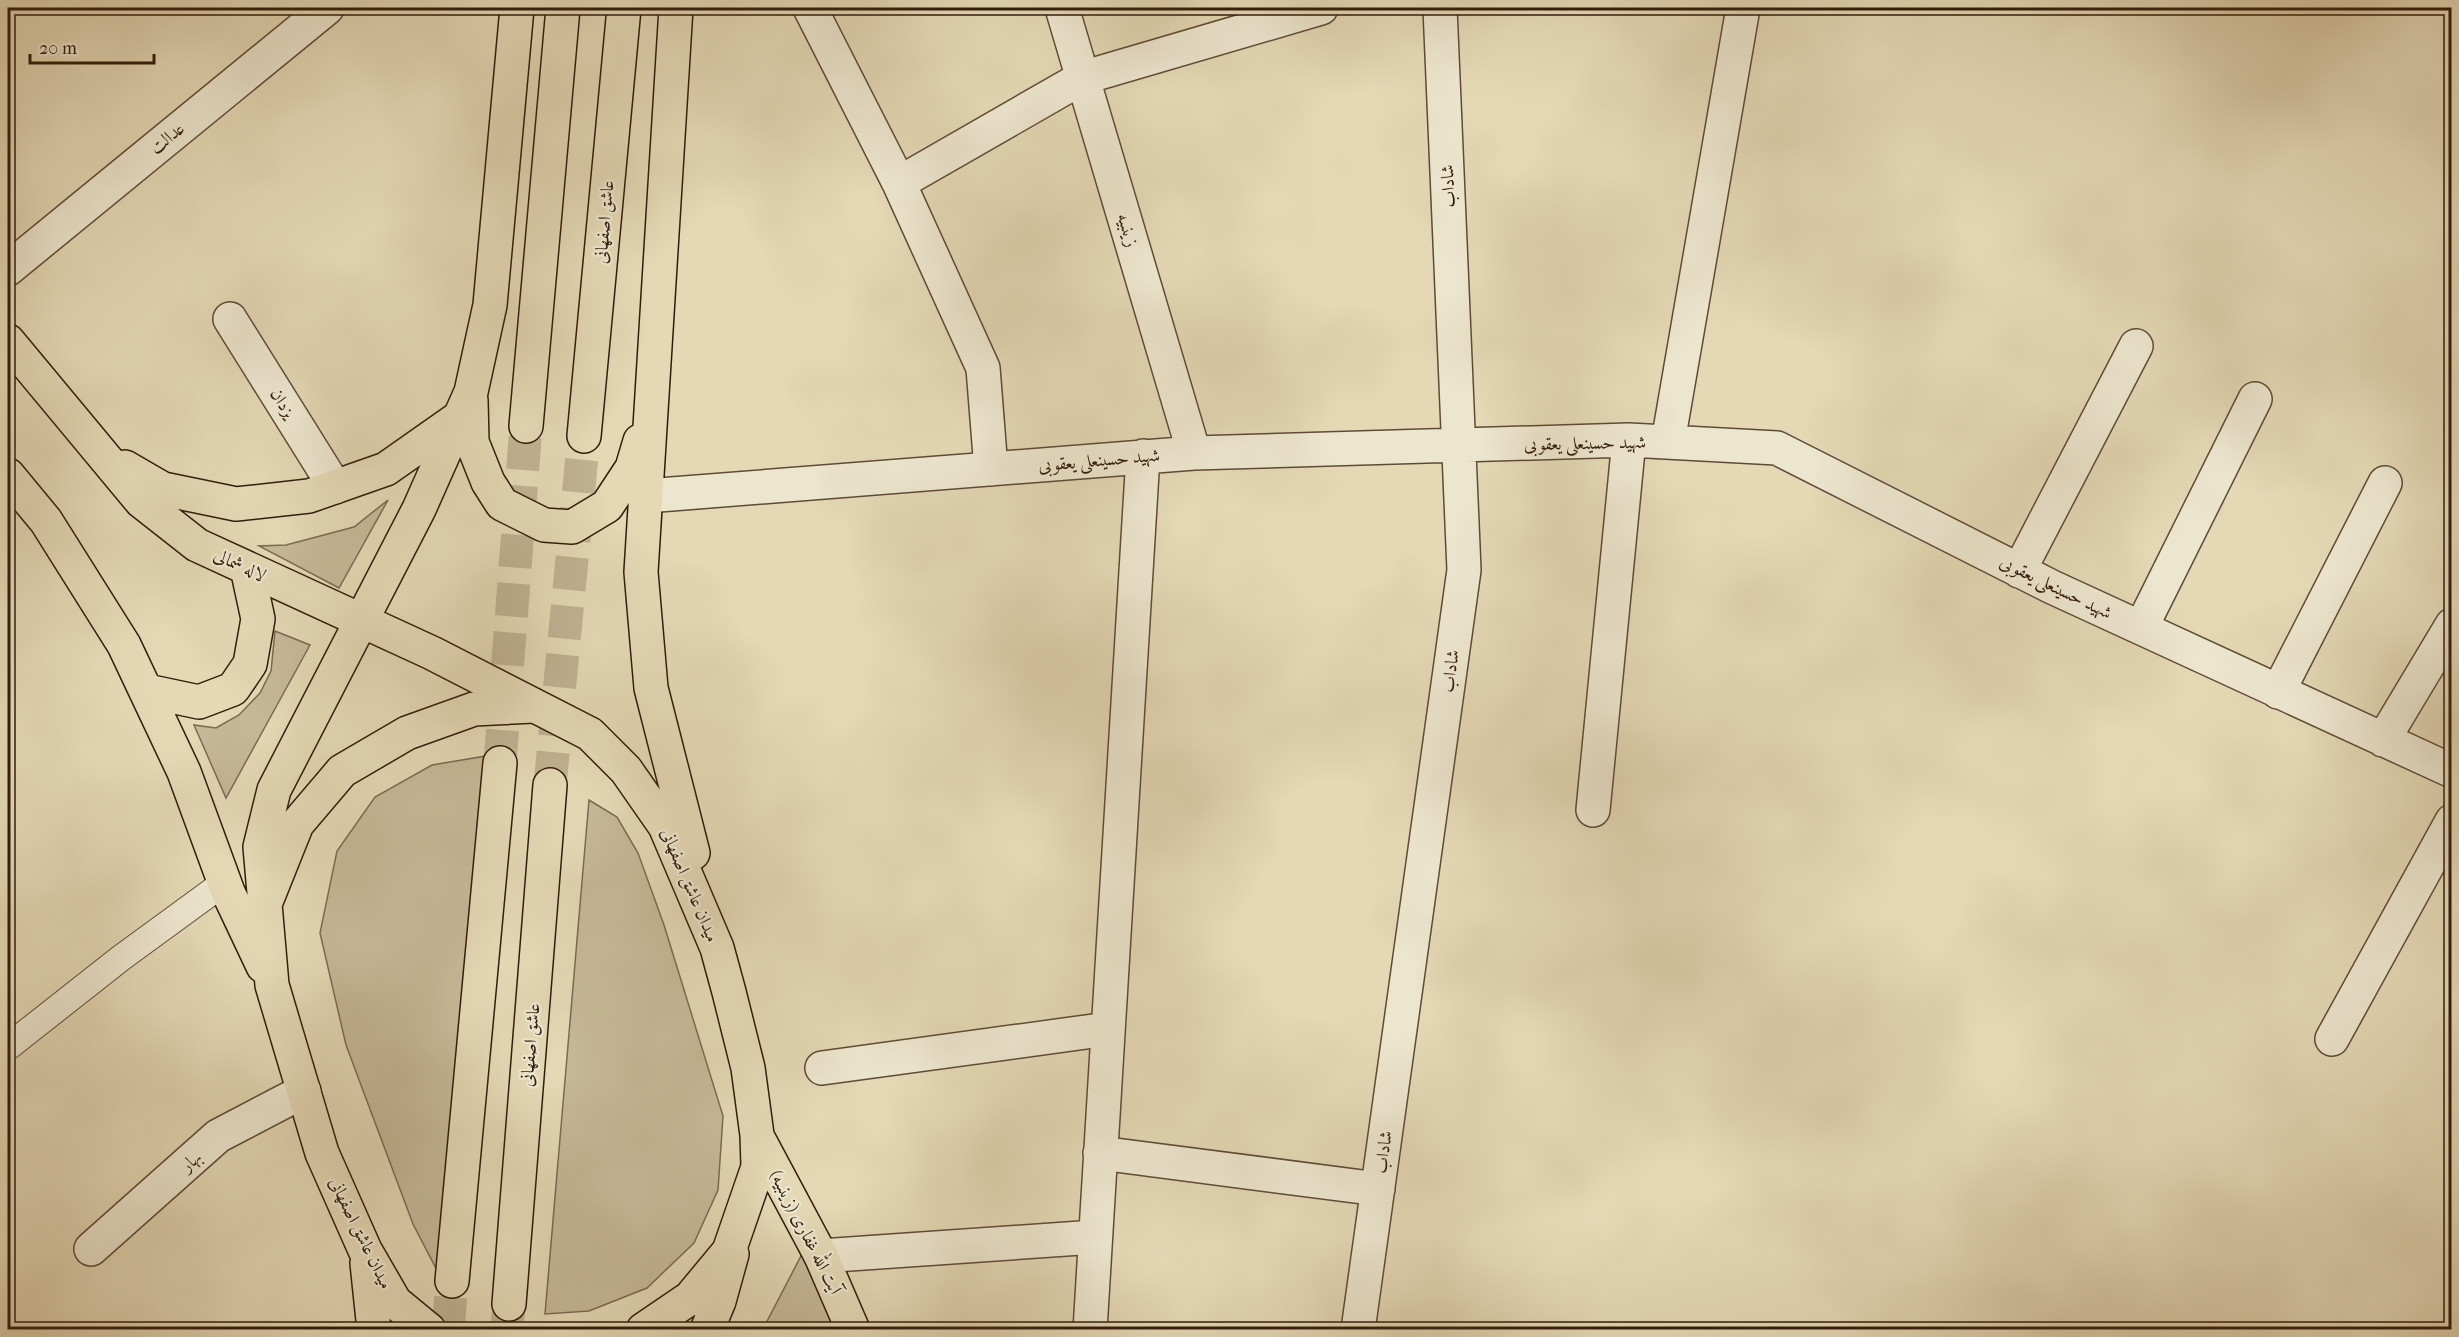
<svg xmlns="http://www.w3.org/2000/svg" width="2459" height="1337" viewBox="0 0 2459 1337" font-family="'IM FELL French Canon',Amiri,serif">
	<rect width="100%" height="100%" fill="#e4d8b5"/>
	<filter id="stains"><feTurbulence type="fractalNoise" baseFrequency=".00333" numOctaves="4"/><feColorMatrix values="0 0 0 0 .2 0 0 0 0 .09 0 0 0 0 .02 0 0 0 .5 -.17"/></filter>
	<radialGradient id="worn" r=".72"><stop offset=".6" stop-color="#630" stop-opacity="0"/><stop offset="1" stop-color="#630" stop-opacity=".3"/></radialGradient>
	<path fill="#c6b898" stroke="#7c6a52" stroke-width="1.5" d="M 388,500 L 339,588 L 259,546 L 286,545 L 354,527 Z
		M 275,631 L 310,645 L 226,798 L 194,725 L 216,728 L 239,715 L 260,693 L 271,671 Z
		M 486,756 L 443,1282 L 413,1224 L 346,1045 L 320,933 L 337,851 L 375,797 L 432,765 Z
		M 589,800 L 617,817 L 638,853 L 664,925 L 723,1116 L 718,1190 L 694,1243 L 647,1288 L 589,1311 L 545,1314 Z
		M 802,1254 L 835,1329 L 763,1329 Z"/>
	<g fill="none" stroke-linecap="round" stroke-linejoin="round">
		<path stroke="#c0b293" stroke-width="33" stroke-dasharray="33 16" stroke-linecap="butt" d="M 500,763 L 526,426
			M 550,785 L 584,436
			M 448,1330 L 452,1281
			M 507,1330 L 509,1304"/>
		<g stroke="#5e4b36" stroke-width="28">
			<path id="service" d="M 8,1047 L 121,958 L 225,882"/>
		</g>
		<g stroke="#5e4b36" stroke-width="36">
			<path id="minor" d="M 810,8 L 899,183 L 983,368 L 991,469
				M 1062,8 L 1194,453
				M 899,183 L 1082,78 L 1321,8
				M 8,269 L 327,8
				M 230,319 L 335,487
				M 1668,442 L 1743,8
				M 646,496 L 1194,453 L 1629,440 L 1777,448 L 2052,587 L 2452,771
				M 2019,571 L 2136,346
				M 2141,628 L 2255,399
				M 2278,692 L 2385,483
				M 2383,740 L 2452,625
				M 1593,810 L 1629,440
				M 2332,1039 L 2452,821
				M 822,1068 L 1108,1029
				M 1100,1153 L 1378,1189
				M 91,1249 L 218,1136 L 304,1091
				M 821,1256 L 1095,1237
				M 1090,1330 L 1143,456
				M 1358,1330 L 1464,570 L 1440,8"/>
		</g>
		<g stroke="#311c0b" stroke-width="36">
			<path id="primary" d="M 676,8 L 641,572 L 651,688 L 693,853
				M 8,341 L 141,501 L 197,545 L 432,653 L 590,734 L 626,770 L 665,826 L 717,948 L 729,992 L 748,1068 L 757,1135 L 758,1167 L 729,1251 L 690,1298 L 643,1330
				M 471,400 L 472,442 L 488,482 L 502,504 L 544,525 L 572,527 L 607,506 L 632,468 L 640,441
				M 526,426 L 563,8
				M 584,436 L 624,8
				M 125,467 L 163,489 L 236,504 L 309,496 L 386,469 L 460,417
				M 8,475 L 46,521 L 124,645 L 184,772 L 228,892 L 263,966
				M 147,691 L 199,702 L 233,689 L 250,664 L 258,619 L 247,568
				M 265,904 L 260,847 L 274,790 L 419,509 L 471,392 L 490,305 L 517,8
				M 758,1138 L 821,1256 L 853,1330
				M 367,1263 L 374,1330
				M 452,1281 L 500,763
				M 509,1304 L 550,785
				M 429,1330 L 395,1302 L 365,1250 L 322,1153 L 272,985 L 265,904 L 297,824 L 342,771 L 407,733 L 474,709 L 533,706
				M 707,1330 L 719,1301 L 732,1254"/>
		</g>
		<use href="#service" stroke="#ede6cf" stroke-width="26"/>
		<use href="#minor" stroke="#ede6cf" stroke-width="33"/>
		<use href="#primary" stroke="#e4d8b5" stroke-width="33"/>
	</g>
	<g text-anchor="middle" stroke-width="4.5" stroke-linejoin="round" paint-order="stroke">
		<g font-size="18" fill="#311c0b" stroke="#ede6cf">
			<text transform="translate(167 138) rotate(-39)" y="6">عدالت</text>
			<text transform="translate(1448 186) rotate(-93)" y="6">شاداب</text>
			<text transform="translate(604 222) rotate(-85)" y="6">عاشق اصفهانی</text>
			<text transform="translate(1128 230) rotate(73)" y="6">زینبیه</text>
			<text transform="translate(283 403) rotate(58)" y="6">یزدان</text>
			<text transform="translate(1585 443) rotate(-1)" y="6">شهید حسینعلی یعقوبی</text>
			<text transform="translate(1099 460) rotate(-5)" y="6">شهید حسینعلی یعقوبی</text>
			<text transform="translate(240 565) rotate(25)" y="6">لاله شمالی</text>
			<text transform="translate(2056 587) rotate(26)" y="6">شهید حسینعلی یعقوبی</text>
			<text transform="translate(1450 671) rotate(-82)" y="6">شاداب</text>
			<text transform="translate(690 885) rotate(67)" y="6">میدان عاشق اصفهانی</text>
			<text transform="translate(530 1045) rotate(-85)" y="6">عاشق اصفهانی</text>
			<text transform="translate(1383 1152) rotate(-82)" y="6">شاداب</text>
			<text transform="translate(191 1161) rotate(-41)" y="6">بهار</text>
			<text transform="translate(806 1232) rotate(63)" y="6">آیت الله غفاری (زینبیه)</text>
			<text transform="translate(361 1233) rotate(64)" y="6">میدان عاشق اصفهانی</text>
		</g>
	</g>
	<rect width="2459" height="1337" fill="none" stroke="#e4d8b5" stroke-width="30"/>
	<rect x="9" y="9" width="2441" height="1319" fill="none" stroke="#311c0b" stroke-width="3"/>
	<rect x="15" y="15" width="2429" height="1307" fill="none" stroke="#311c0b" stroke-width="1.5"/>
	<path d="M30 54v9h124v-9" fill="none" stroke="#311c0b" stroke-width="3"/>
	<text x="39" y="54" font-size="18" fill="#311c0b" stroke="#ede6cf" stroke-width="4.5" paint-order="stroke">20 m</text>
	<rect width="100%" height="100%" filter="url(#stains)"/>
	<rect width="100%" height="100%" fill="url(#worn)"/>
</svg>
